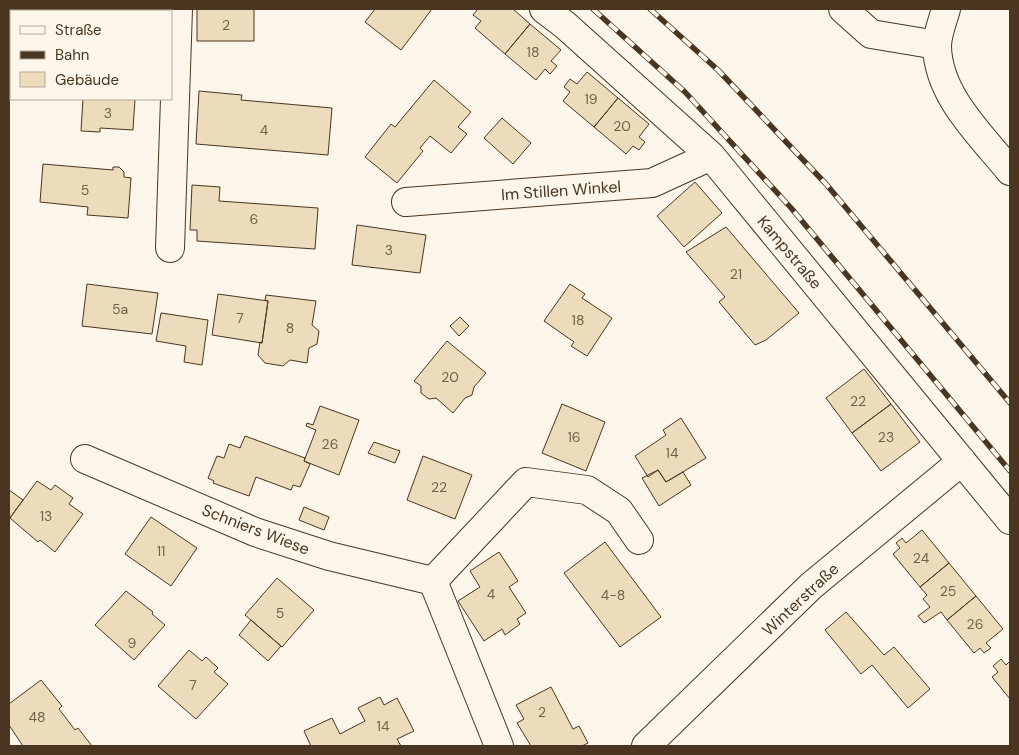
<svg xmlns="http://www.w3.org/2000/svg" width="1019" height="755" viewBox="0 0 1019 755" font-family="'DM Sans',sans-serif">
	<rect width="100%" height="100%" fill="#fbf6e9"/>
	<path fill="#ecdcbc" stroke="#4a3520" d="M 88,9 L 141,9 L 140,11 L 87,11 Z
		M 197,9 L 254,9 L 254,41 L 197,41 Z
		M 375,9 L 432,9 L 401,50 L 365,22 Z
		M 478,9 L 513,9 L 530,24 L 505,54 L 475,28 L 481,21 L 473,15 Z
		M 530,24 L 561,50 L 551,61 L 557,66 L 550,74 L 545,69 L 536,80 L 505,54 Z
		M 587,72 L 618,98 L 594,127 L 563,101 L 570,92 L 564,87 L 570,79 L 577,84 Z
		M 434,80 L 471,112 L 458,127 L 467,134 L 451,153 L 430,136 L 420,148 L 423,151 L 397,183 L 365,157 L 391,124 L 395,127 Z
		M 199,91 L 242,95 L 241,100 L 332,108 L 328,155 L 196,144 Z
		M 618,98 L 649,124 L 639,137 L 645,142 L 639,150 L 633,146 L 626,154 L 594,127 Z
		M 83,99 L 135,99 L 133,130 L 100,128 L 100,132 L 81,131 Z
		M 502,118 L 531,143 L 513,164 L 484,138 Z
		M 43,164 L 113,170 L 113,167 L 119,167 L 124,172 L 124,177 L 131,178 L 128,218 L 87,215 L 88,207 L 40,202 Z
		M 695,182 L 722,213 L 684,247 L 657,216 Z
		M 192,185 L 220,187 L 219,201 L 318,208 L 315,249 L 197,241 L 197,230 L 190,230 Z
		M 357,225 L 426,235 L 420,273 L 352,265 Z
		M 726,227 L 799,313 L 766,340 L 755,345 L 719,302 L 725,297 L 686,252 Z
		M 87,284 L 158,293 L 152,334 L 82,326 Z
		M 570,284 L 585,294 L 582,298 L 612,318 L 587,356 L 571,346 L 574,342 L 544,321 Z
		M 218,294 L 268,301 L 262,343 L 212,335 Z
		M 266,295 L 316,301 L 312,325 L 319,331 L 317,344 L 309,348 L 307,363 L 290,360 L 283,366 L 265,363 L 258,355 L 260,342 L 262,343 L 268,301 L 265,300 Z
		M 161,313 L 208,320 L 202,365 L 184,362 L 186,346 L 156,341 Z
		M 460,317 L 469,326 L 459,336 L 450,326 Z
		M 447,341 L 486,373 L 474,387 L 472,395 L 465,398 L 453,413 L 436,398 L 429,399 L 421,393 L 421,386 L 414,381 Z
		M 864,369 L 891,404 L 852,433 L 826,398 Z
		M 562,404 L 605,422 L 586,471 L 542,453 Z
		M 891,404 L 920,442 L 881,471 L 852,433 Z
		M 320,406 L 359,420 L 339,475 L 304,461 L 316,430 L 306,426 L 307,423 L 313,425 Z
		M 681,418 L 706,458 L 666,482 L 658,470 L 648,477 L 635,456 L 666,435 L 663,430 Z
		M 245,436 L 305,458 L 304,461 L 310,464 L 300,487 L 293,485 L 291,490 L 256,477 L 249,496 L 213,483 L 214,481 L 208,478 L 217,456 L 224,458 L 229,444 L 240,448 Z
		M 374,442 L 400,451 L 395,463 L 368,453 Z
		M 423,456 L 472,475 L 455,519 L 407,500 Z
		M 658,470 L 666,482 L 683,472 L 691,485 L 659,506 L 642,478 Z
		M 37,481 L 51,490 L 55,485 L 73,498 L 69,504 L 83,514 L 55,552 L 40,540 L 38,542 L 10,518 Z
		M 9,490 L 23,500 L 9,519 Z
		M 304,507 L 329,517 L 324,530 L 299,520 Z
		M 151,517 L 197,548 L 171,586 L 125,554 Z
		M 922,530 L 949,563 L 920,587 L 893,554 L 900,548 L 896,543 L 902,538 L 906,543 Z
		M 605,542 L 661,617 L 620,647 L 564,573 Z
		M 499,552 L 518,581 L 509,587 L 526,613 L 517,619 L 520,624 L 505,635 L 502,629 L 484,641 L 458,601 L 480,587 L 470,571 Z
		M 949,563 L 976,596 L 947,620 L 941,612 L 924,623 L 918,616 L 930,607 L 923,599 L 927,595 L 920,587 Z
		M 277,578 L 314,610 L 282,647 L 245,615 Z
		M 126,591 L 153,612 L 152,614 L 165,625 L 134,660 L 95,625 Z
		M 976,596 L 1003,629 L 986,643 L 991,648 L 984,653 L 980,648 L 974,653 L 947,620 Z
		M 846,612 L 884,655 L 894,647 L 930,689 L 908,708 L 872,665 L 861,674 L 825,630 Z
		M 251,620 L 281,646 L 268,661 L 239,635 Z
		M 189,650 L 202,661 L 206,657 L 218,668 L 214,672 L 228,684 L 196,719 L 158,686 Z
		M 1001,659 L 1006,665 L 1010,661 L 1010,699 L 992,677 L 998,672 L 993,666 Z
		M 41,680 L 62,706 L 59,709 L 75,730 L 78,728 L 92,746 L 23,746 L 9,725 L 9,704 Z
		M 551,687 L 573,729 L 579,726 L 588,743 L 582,746 L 531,746 L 517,723 L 524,719 L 516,705 Z
		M 380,697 L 384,705 L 397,698 L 414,731 L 397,739 L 401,746 L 311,746 L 304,731 L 332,718 L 340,734 L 365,721 L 358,708 Z"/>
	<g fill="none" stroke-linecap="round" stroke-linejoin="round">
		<g stroke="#4a3520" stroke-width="30">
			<path id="minor" d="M 544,9 L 565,25 L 711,156 L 1010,520
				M 843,9 L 871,34 L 937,45
				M 946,9 C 943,20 937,35 937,46 C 938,96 981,135 1010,171
				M 406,202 L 652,183 L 711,156
				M 170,248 L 178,9
				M 85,459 L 255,532 L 329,556 L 433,581
				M 499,746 L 433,581 L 526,482 L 587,490 L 619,511 L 639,540
				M 646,746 L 811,586 L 962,461"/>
		</g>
		<use href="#minor" stroke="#fbf6e9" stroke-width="28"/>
		<g stroke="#4a3520" stroke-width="5.5">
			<path id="rail" d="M 593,9 L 685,92 L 792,209 L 1010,471
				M 650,9 L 718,70 L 826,184 L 1010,403"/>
		</g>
		<use href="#rail" stroke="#fbf6e9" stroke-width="4" stroke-dasharray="11" stroke-linecap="butt"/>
	</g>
	<g text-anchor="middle" stroke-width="4" stroke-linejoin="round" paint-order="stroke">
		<g font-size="14" fill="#725f47">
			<text x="226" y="30">2</text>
			<text x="533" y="57">18</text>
			<text x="591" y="104">19</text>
			<text x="108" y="118">3</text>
			<text x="622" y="131">20</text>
			<text x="264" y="135">4</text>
			<text x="85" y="195">5</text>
			<text x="254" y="224">6</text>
			<text x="389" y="255">3</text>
			<text x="736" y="279">21</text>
			<text x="120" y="314">5a</text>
			<text x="240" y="323">7</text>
			<text x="578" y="325">18</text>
			<text x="290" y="333">8</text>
			<text x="450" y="382">20</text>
			<text x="858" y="406">22</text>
			<text x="574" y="442">16</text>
			<text x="886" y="442">23</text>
			<text x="330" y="449">26</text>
			<text x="672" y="458">14</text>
			<text x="439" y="492">22</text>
			<text x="46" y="521">13</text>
			<text x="161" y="556">11</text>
			<text x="921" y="563">24</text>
			<text x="948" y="596">25</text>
			<text x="491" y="599">4</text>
			<text x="613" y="600">4-8</text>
			<text x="280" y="618">5</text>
			<text x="975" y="629">26</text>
			<text x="132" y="648">9</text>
			<text x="193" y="690">7</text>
			<text x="542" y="717">2</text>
			<text x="37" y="722">48</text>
			<text x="383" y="731">14</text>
		</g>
		<g font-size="16" fill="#4a3520" stroke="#fbf6e9">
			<text transform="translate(561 190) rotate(-4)" y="6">Im Stillen Winkel</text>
			<text transform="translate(790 252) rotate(50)" y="6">Kampstraße</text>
			<text transform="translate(256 529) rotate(21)" y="6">Schniers Wiese</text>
			<text transform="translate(800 599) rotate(-43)" y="6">Winterstraße</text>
		</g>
	</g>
	<rect width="1019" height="755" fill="none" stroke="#4a3520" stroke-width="20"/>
	<rect x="10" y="10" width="162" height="90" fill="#fbf6e9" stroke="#b4a999"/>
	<rect x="20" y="26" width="25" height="8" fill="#fbf6e9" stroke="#b4a999"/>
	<text x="55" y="35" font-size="15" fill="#4a3520">Straße</text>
	<rect x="20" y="51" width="25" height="8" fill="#4a3520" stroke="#b4a999"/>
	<text x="55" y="60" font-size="15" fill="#4a3520">Bahn</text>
	<rect x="20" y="72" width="25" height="15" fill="#ecdcbc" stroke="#b4a999"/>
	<text x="55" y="85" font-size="15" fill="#4a3520">Gebäude</text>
</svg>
